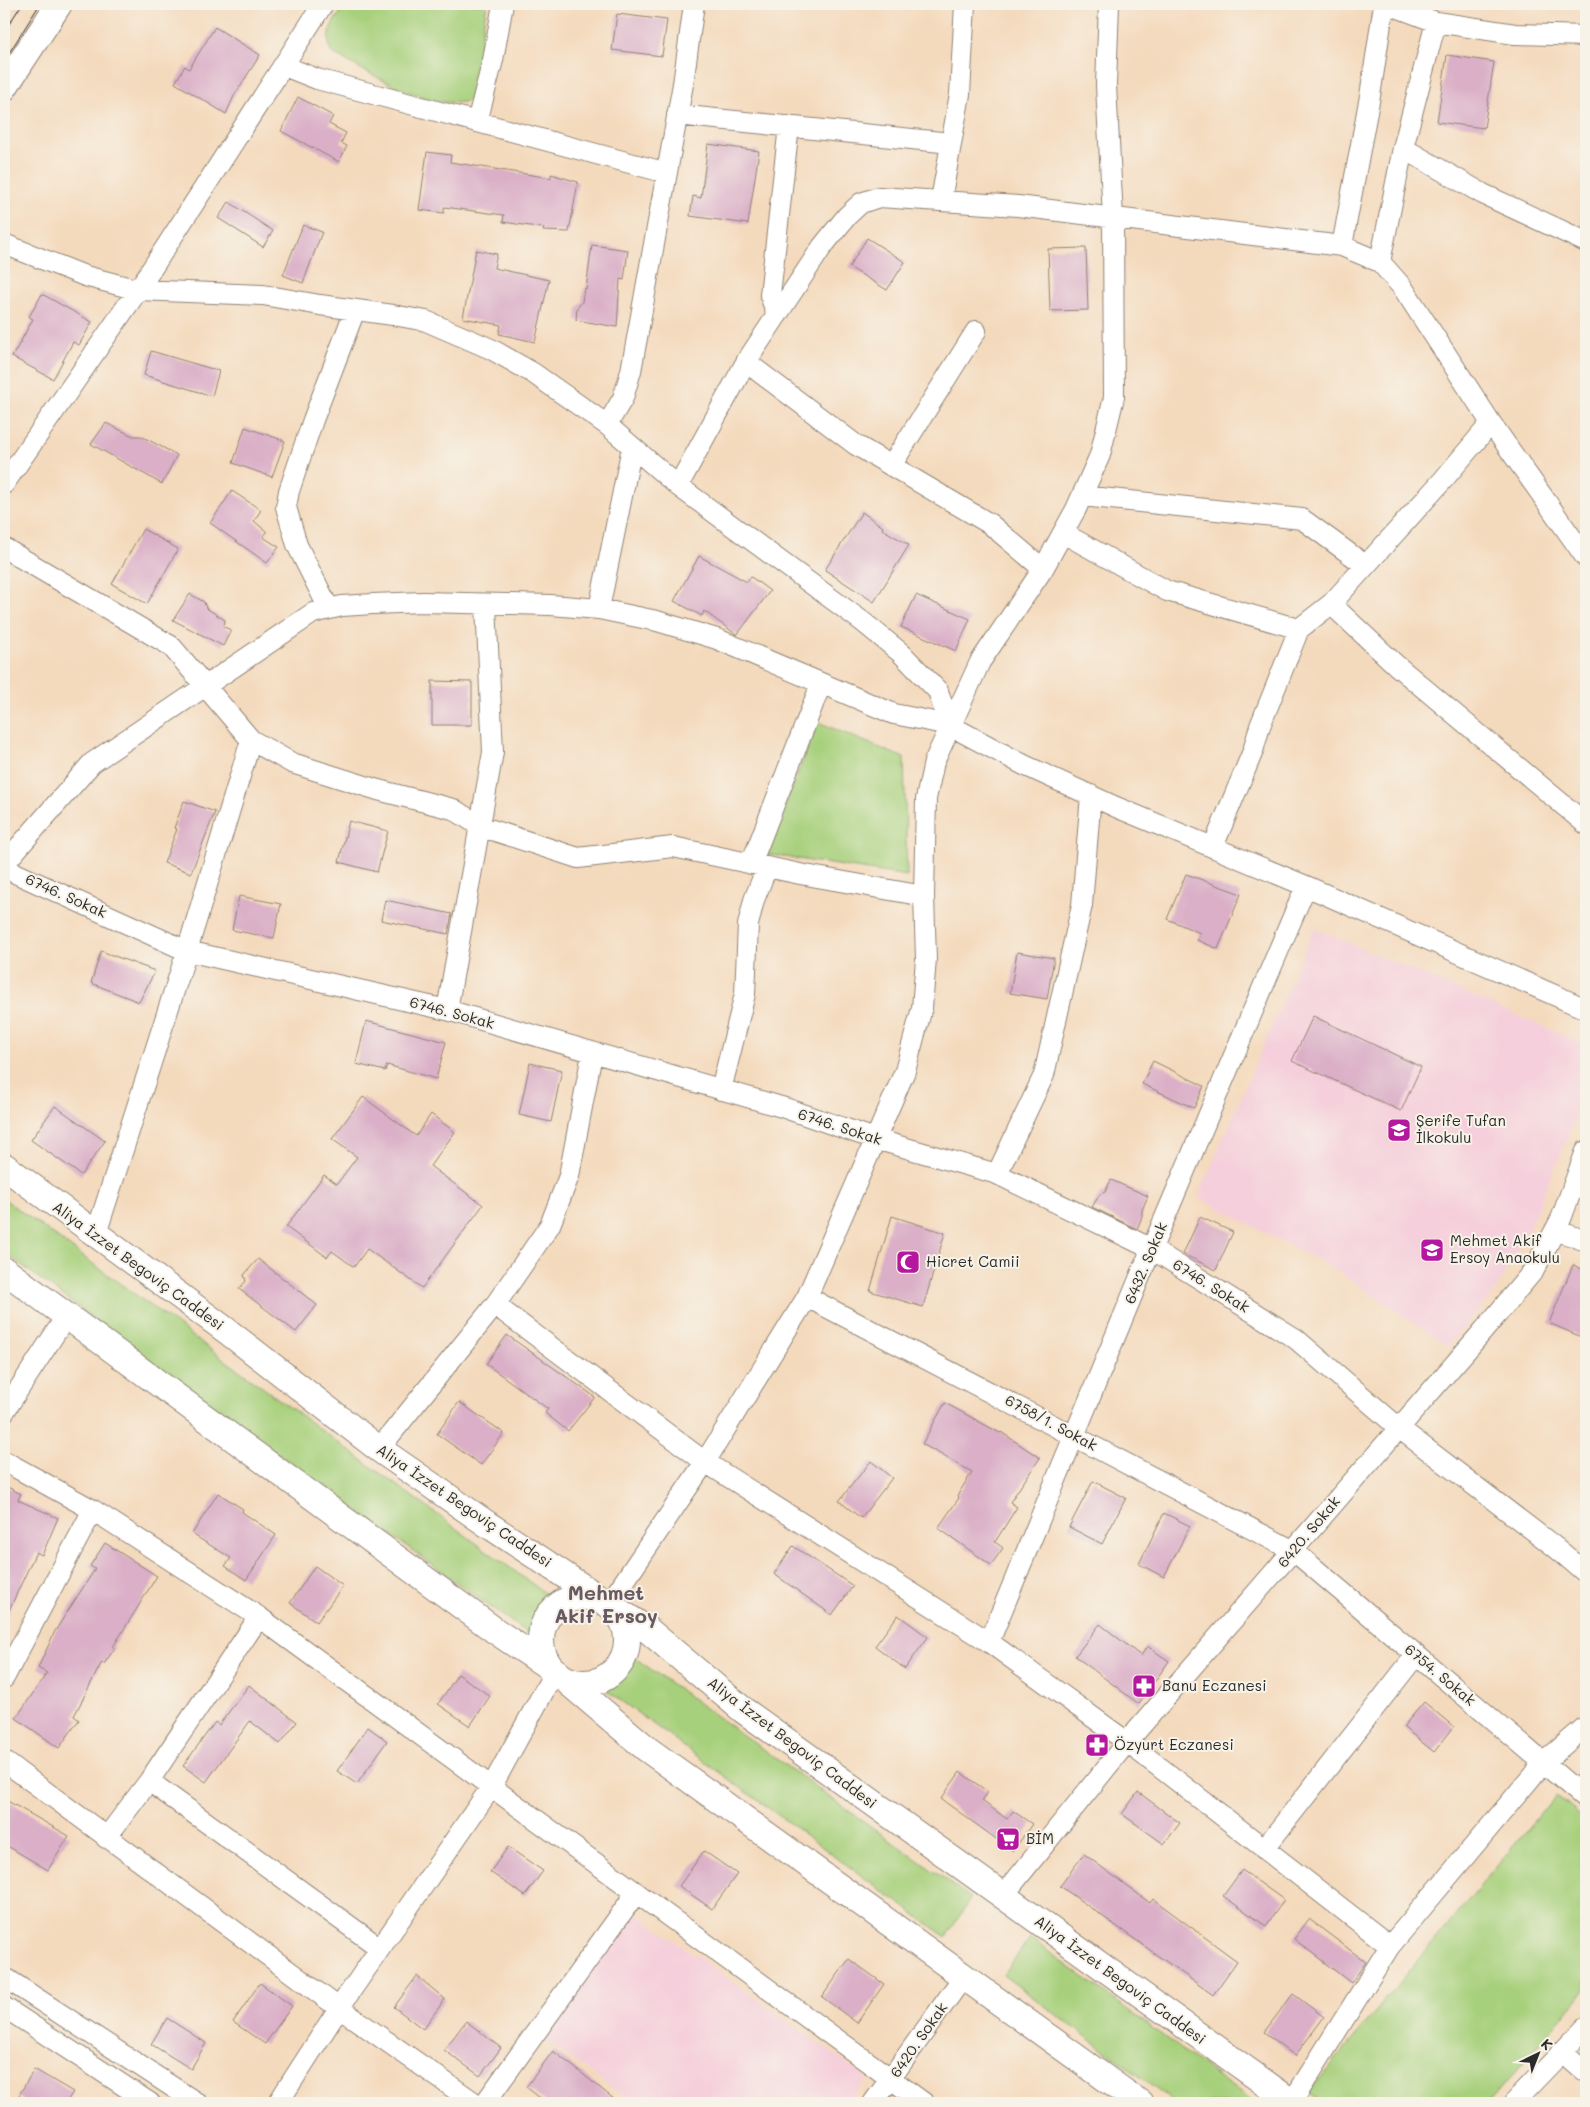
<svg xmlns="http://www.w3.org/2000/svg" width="1590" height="2107" viewBox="0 0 1590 2107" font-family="Mali,sans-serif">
	<rect width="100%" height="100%" fill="#f7f3e8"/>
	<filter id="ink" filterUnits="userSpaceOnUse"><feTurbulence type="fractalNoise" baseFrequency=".02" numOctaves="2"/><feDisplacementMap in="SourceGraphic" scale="10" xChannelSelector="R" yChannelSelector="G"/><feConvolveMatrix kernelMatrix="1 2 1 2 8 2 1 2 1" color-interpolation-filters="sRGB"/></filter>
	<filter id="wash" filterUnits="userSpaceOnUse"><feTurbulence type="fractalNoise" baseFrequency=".0096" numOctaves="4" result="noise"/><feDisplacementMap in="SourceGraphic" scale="20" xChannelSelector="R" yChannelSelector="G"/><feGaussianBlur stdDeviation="1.12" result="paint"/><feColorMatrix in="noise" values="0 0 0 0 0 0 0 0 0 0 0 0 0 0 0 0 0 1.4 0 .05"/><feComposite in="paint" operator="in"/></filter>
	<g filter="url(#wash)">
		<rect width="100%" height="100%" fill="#f4dabd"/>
		<path fill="#f5cfdb" d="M 1314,928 L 1586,1045 L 1586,1094 L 1528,1230 L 1496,1289 L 1448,1346 L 1338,1271 L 1198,1197 Z
			M 633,1911 L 867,2078 L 847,2103 L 634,2103 L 544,2040 Z"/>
		<path fill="#a7d07b" stroke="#697e53" d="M 347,4 L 487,4 L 470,100 C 435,114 362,69 331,52 C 324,30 334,21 347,4 Z
			M 818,722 L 904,758 L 907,876 L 766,854 Z
			M 4,1199 L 568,1610 L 545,1646 L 155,1365 L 4,1252 Z
			M 635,1658 L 971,1898 L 946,1937 L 606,1690 Z
			M 1556,1795 L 1586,1821 L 1586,1989 L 1489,2103 L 1324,2103 L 1308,2093 Z
			M 1030,1938 L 1254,2103 L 1176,2103 L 1003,1975 Z"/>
		<g id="blocks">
			<path fill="#daafc7" d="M 617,14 L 667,20 L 662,56 L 612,50 Z
				M 215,27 L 260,55 L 234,96 L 226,114 L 175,83 L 185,66 L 189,69 Z
				M 1447,55 L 1494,62 L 1484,128 L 1437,122 Z
				M 298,97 L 333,116 L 329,124 L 346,133 L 341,143 L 347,146 L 339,162 L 281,131 Z
				M 708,144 L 759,151 L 748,224 L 690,216 L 693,196 L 701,198 Z
				M 427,152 L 451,155 L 450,162 L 551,178 L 551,174 L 578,182 L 569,232 L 543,231 L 544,228 L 503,222 L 504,215 L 444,207 L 444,213 L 419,210 Z
				M 229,202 L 273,231 L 263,247 L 218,218 Z
				M 303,225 L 322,232 L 303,283 L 283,275 Z
				M 867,238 L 905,262 L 887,290 L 849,267 Z
				M 592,245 L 628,250 L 624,280 L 620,279 L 617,327 L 576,320 L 577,308 L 582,302 L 584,288 L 586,289 Z
				M 1086,248 L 1088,310 L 1050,311 L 1048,249 Z
				M 476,250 L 497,254 L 494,268 L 549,280 L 535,342 L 499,334 L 501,325 L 463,318 Z
				M 42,294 L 92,322 L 79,345 L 73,342 L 53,379 L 12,357 L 33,319 L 29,317 Z
				M 151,351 L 219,371 L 212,396 L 144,375 Z
				M 106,423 L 133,436 L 141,436 L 177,455 L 162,484 L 91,444 Z
				M 245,427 L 285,441 L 272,477 L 233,463 Z
				M 232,491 L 261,510 L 254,521 L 267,532 L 263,537 L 279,547 L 267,563 L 210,523 Z
				M 862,512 L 883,527 L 882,529 L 909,545 L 874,602 L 825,570 Z
				M 143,529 L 178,549 L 147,604 L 112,584 Z
				M 699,556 L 747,582 L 751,577 L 770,591 L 737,635 L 704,611 L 702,616 L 674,601 Z
				M 190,594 L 204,602 L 206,608 L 225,620 L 224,627 L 231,630 L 223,646 L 173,620 Z
				M 916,595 L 970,619 L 956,651 L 901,627 Z
				M 432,681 L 472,682 L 472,725 L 432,725 Z
				M 184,801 L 215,812 L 191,873 L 164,863 L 177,829 L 174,828 Z
				M 349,821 L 388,831 L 377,872 L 339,862 Z
				M 1186,874 L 1241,894 L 1218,949 L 1197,940 L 1200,933 L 1167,919 Z
				M 239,896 L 281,904 L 274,938 L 232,930 Z
				M 385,900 L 452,914 L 448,934 L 381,920 Z
				M 101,951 L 155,971 L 139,1002 L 91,983 Z
				M 1017,952 L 1054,958 L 1047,999 L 1010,993 Z
				M 1313,1016 L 1421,1067 L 1401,1111 L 1292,1061 Z
				M 366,1021 L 446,1042 L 436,1079 L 387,1065 L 385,1071 L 356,1064 Z
				M 1153,1061 L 1204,1086 L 1194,1108 L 1142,1084 Z
				M 530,1063 L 562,1070 L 551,1122 L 519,1115 Z
				M 363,1097 L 416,1136 L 431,1114 L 455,1132 L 430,1166 L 483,1205 L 422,1288 L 367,1249 L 354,1267 L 332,1251 L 327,1257 L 286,1227 L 324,1175 L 337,1184 L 357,1157 L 332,1139 Z
				M 55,1106 L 105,1141 L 81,1175 L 31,1140 Z
				M 1111,1180 L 1148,1196 L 1142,1210 L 1142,1217 L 1137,1229 L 1092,1207 L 1100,1194 L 1105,1192 Z
				M 892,1216 L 945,1233 L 923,1307 L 870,1291 Z
				M 1200,1217 L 1233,1232 L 1216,1270 L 1183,1254 Z
				M 258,1259 L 317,1305 L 296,1332 L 239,1289 L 246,1281 L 244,1275 Z
				M 1573,1265 L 1586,1271 L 1586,1339 L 1549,1323 Z
				M 507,1335 L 595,1397 L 568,1431 L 545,1413 L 548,1409 L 486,1364 Z
				M 459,1402 L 504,1433 L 481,1465 L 437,1434 Z
				M 945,1403 L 1000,1433 L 1001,1432 L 1040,1458 L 1010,1502 L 1017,1507 L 995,1542 L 1003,1548 L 991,1565 L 938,1528 L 959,1498 L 957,1496 L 972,1472 L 922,1444 Z
				M 871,1461 L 892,1478 L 861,1518 L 839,1501 Z
				M 1093,1481 L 1126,1498 L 1102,1544 L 1069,1527 Z
				M 4,1485 L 21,1494 L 18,1500 L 58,1518 L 42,1555 L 36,1552 L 4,1621 Z
				M 218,1493 L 243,1509 L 242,1512 L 276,1535 L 246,1580 L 225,1566 L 231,1558 L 192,1534 Z
				M 1164,1513 L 1190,1526 L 1164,1577 L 1139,1564 Z
				M 105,1543 L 157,1576 L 113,1647 L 115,1648 L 104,1664 L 102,1662 L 74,1716 L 79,1720 L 59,1748 L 16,1718 L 47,1673 L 38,1668 L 55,1631 L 95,1569 L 90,1566 Z
				M 793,1546 L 853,1586 L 832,1615 L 774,1574 Z
				M 315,1566 L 343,1586 L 317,1622 L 290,1603 Z
				M 898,1615 L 928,1637 L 905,1669 L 875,1646 Z
				M 1100,1624 L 1141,1656 L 1147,1646 L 1169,1661 L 1139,1704 L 1075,1656 Z
				M 458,1674 L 490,1696 L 470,1726 L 438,1704 Z
				M 249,1685 L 297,1722 L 280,1744 L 250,1721 L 206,1782 L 183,1766 L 215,1722 L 219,1725 Z
				M 1424,1702 L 1454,1727 L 1434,1752 L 1403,1727 Z
				M 368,1727 L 387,1741 L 357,1784 L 337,1771 Z
				M 960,1772 L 988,1792 L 982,1801 L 1007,1819 L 1013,1811 L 1032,1824 L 1013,1851 L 941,1799 Z
				M 1138,1792 L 1180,1823 L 1164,1844 L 1122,1814 Z
				M 4,1799 L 69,1836 L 48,1870 L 4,1844 Z
				M 508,1847 L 543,1871 L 525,1896 L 490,1872 Z
				M 704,1851 L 737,1874 L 712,1909 L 679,1886 Z
				M 1084,1854 L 1150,1903 L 1153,1899 L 1237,1961 L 1213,1995 L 1060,1886 Z
				M 1242,1870 L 1284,1900 L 1266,1926 L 1223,1896 Z
				M 1309,1919 L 1366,1962 L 1351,1983 L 1294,1939 Z
				M 849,1959 L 884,1984 L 857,2023 L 822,1997 Z
				M 417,1976 L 445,1999 L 423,2029 L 394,2007 Z
				M 260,1983 L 292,2006 L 265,2044 L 233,2022 Z
				M 1293,1994 L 1324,2017 L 1295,2056 L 1264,2032 Z
				M 167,2018 L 206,2043 L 191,2069 L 151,2044 Z
				M 466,2021 L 501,2048 L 480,2076 L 444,2050 Z
				M 553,2051 L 574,2067 L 619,2103 L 547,2103 L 526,2087 Z
				M 34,2069 L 73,2092 L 66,2103 L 28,2103 L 18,2097 Z"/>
		</g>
	</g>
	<g filter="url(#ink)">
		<use href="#blocks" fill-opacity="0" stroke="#908274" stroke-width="1"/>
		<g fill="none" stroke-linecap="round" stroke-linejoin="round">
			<g stroke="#908274" stroke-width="22">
				<path id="minor" d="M 1388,4 L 1436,22 L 1515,34 L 1586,36
					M 1436,22 L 1403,148 L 1483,194 L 1586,242
					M 284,66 L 317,79 L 667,173
					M 677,115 L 951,143
					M 477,122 L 493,60 L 503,4
					M 941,200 L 960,94 L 965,4
					M 4,244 L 85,276 L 138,290 L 263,295 L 320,305 L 393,315 L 426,321 L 491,349 L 533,373 L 607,425 L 678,486 L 863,622 L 901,653 L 938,691 L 949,725
					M 1342,246 L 1370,96 L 1384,4
					M 1380,262 L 1403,148
					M 777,315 L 770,295 L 789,126
					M 746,362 L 856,445 L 990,524 L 1043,569
					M 607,425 L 623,398 L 631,371 L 683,84 L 694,4
					M 891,466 L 976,331
					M 4,484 L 138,290 L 323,4
					M 678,486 L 746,362 L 822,247 L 847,216 L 861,203 L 879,197 L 1018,206 L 1342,246 L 1380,262 L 1403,288 L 1491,423 L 1586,558
					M 1082,496 L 1302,519 L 1365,565
					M 1063,533 L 1167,591 L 1299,629
					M 4,548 L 171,646 L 251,740 L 292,763 L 378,790 L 453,809 L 480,826 L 578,858 L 673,847 L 800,874 L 924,896
					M 1331,604 L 1396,665 L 1586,824
					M 329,609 L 297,545 L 286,507 L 289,491 L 313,420 L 355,310
					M 599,609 L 632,447
					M 1213,847 L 1253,751 L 1260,726 L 1299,629 L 1331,604 L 1443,480 L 1491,423
					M 4,864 L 92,763 L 313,613 L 342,606 L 373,604 L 423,602 L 551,605 L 599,609 L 657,621 L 717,639 L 894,714 L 949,725 L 1024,765 L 1116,807 L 1306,886 L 1586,1009
					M 751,864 L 821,684
					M 4,868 L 187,951 L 447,1010 L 785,1108 L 875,1139 L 997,1174 L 1152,1249 L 1296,1339 L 1399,1428 L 1555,1547 L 1586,1573
					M 447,1010 L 493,752 L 486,605
					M 721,1090 L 745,994 L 748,925 L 754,900 L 767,867
					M 997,1174 L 1044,1075 L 1082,905 L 1091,795
					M 1555,1230 L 1586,1241
					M 96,1234 L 187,951 L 251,740
					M 807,1297 L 1294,1551 L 1586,1799
					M 495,1305 L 705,1462 L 989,1642 L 1127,1742 L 1390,1946
					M 4,1412 L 67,1315
					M 379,1449 L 495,1305 L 550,1225 L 569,1176 L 592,1054
					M 4,1461 L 93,1510
					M 609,1604 L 705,1462 L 807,1297 L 905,1071 L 922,1008 L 926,959 L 924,896 L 926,799 L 934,762 L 980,662 L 1043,569 L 1076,509 L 1100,455 L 1114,397 L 1113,218 L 1106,85 L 1109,4
					M 989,1642 L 1146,1262 L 1306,886
					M 4,1678 L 93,1510 L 259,1617 L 924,2103
					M 4,1761 L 339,2008 L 475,2103
					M 149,1781 L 380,1948
					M 106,1838 L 149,1781 L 259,1617
					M 1264,1849 L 1416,1655
					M 1003,1896 L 1127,1742 L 1484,1330 L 1534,1270 L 1561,1219 L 1586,1151
					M 4,1977 L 197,2103
					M 4,2007 L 150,2103
					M 1562,2052 L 1586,2073
					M 1292,2102 L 1390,1946 L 1544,1762 L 1586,1726
					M 278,2103 L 339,2008 L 492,1786 L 555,1671
					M 485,2103 L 636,1893
					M 873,2103 L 964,1976
					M 1513,2103 L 1586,2027"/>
			</g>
			<g stroke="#908274" stroke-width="28">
				<path id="major" d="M 4,88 L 59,4
					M 4,1166 L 227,1331 L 379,1449 L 487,1524 L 649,1631 L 743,1710 L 1293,2103
					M 4,1270 L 497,1632 L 555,1671 L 647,1749 L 1140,2103
					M541 1640a43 43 0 1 1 86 0a43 43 0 1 1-86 0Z"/>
			</g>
			<use href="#minor" stroke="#fff" stroke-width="20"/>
			<use href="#major" stroke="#fff" stroke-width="26"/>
			<path stroke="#2b2b2b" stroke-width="1" d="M 4,32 L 22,4
				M 4,61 L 40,4"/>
		</g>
	</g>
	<defs>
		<g id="school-square" transform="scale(1.25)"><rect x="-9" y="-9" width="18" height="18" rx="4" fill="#b5179e" stroke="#f7f3e8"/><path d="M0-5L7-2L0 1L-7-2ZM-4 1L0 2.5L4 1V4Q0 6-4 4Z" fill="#fff"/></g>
		<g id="mosque-square" transform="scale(1.25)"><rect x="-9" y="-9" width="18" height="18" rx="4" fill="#b5179e" stroke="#f7f3e8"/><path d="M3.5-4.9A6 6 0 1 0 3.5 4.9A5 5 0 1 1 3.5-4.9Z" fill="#fff"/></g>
		<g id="pharmacy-square" transform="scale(1.25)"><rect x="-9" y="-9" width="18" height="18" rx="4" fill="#b5179e" stroke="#f7f3e8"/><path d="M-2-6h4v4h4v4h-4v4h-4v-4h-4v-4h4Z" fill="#fff"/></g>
		<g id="supermarket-square" transform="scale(1.25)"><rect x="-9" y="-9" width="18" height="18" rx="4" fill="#b5179e" stroke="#f7f3e8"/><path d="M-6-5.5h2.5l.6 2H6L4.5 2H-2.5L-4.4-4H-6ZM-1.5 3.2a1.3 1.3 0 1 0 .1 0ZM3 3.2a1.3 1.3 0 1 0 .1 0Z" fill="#fff"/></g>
	</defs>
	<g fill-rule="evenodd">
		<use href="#school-square" x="1399" y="1130"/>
		<use href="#school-square" x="1432" y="1250"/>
		<use href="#mosque-square" x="908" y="1262"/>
		<use href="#pharmacy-square" x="1144" y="1686"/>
		<use href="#pharmacy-square" x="1097" y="1745"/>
		<use href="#supermarket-square" x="1008" y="1839"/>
	</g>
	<g text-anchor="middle" stroke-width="4" stroke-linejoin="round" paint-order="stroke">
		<g font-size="15" fill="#2b2b2b" stroke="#f7f3e8">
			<text transform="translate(66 896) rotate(24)" y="5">6746. Sokak</text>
			<text transform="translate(452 1013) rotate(15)" y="5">6746. Sokak</text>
			<text transform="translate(840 1127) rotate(18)" y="5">6746. Sokak</text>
			<text transform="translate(1146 1263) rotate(-67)" y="5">6432. Sokak</text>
			<text transform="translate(138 1266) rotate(36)" y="5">Aliya İzzet Begoviç Caddesi</text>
			<text transform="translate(1211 1286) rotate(32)" y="5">6746. Sokak</text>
			<text transform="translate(1051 1423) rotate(28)" y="5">6758/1. Sokak</text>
			<text transform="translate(464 1506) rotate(34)" y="5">Aliya İzzet Begoviç Caddesi</text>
			<text transform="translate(1309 1532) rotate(-50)" y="5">6420. Sokak</text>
			<text transform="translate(1440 1675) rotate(40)" y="5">6754. Sokak</text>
			<text transform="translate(792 1743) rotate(37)" y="5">Aliya İzzet Begoviç Caddesi</text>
			<text transform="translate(1120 1980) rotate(36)" y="5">Aliya İzzet Begoviç Caddesi</text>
			<text transform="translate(919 2040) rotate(-55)" y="5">6420. Sokak</text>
		</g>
		<g font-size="15" fill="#2b2b2b" stroke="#f7f3e8" text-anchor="start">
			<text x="1416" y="1126">Şerife Tufan<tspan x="1416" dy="17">İlkokulu</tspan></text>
			<text x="1450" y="1246">Mehmet Akif<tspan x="1450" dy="17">Ersoy Anaokulu</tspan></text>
			<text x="926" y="1267">Hicret Camii</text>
			<text x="1162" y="1691">Banu Eczanesi</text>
			<text x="1114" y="1750">Özyurt Eczanesi</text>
			<text x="1026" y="1844">BİM</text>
		</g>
		<g font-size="20" font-weight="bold" fill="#685962" stroke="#f7f3e8">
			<text x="606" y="1600">Mehmet<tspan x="606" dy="23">Akif Ersoy</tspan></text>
		</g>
	</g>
	<rect width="1590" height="2107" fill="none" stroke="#f7f3e8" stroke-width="20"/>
	<g transform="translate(1538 2054) rotate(43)" stroke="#f7f3e8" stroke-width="4" paint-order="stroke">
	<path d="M0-4L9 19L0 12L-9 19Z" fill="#2b2b2b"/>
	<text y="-8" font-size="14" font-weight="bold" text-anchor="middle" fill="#2b2b2b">K</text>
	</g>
</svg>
